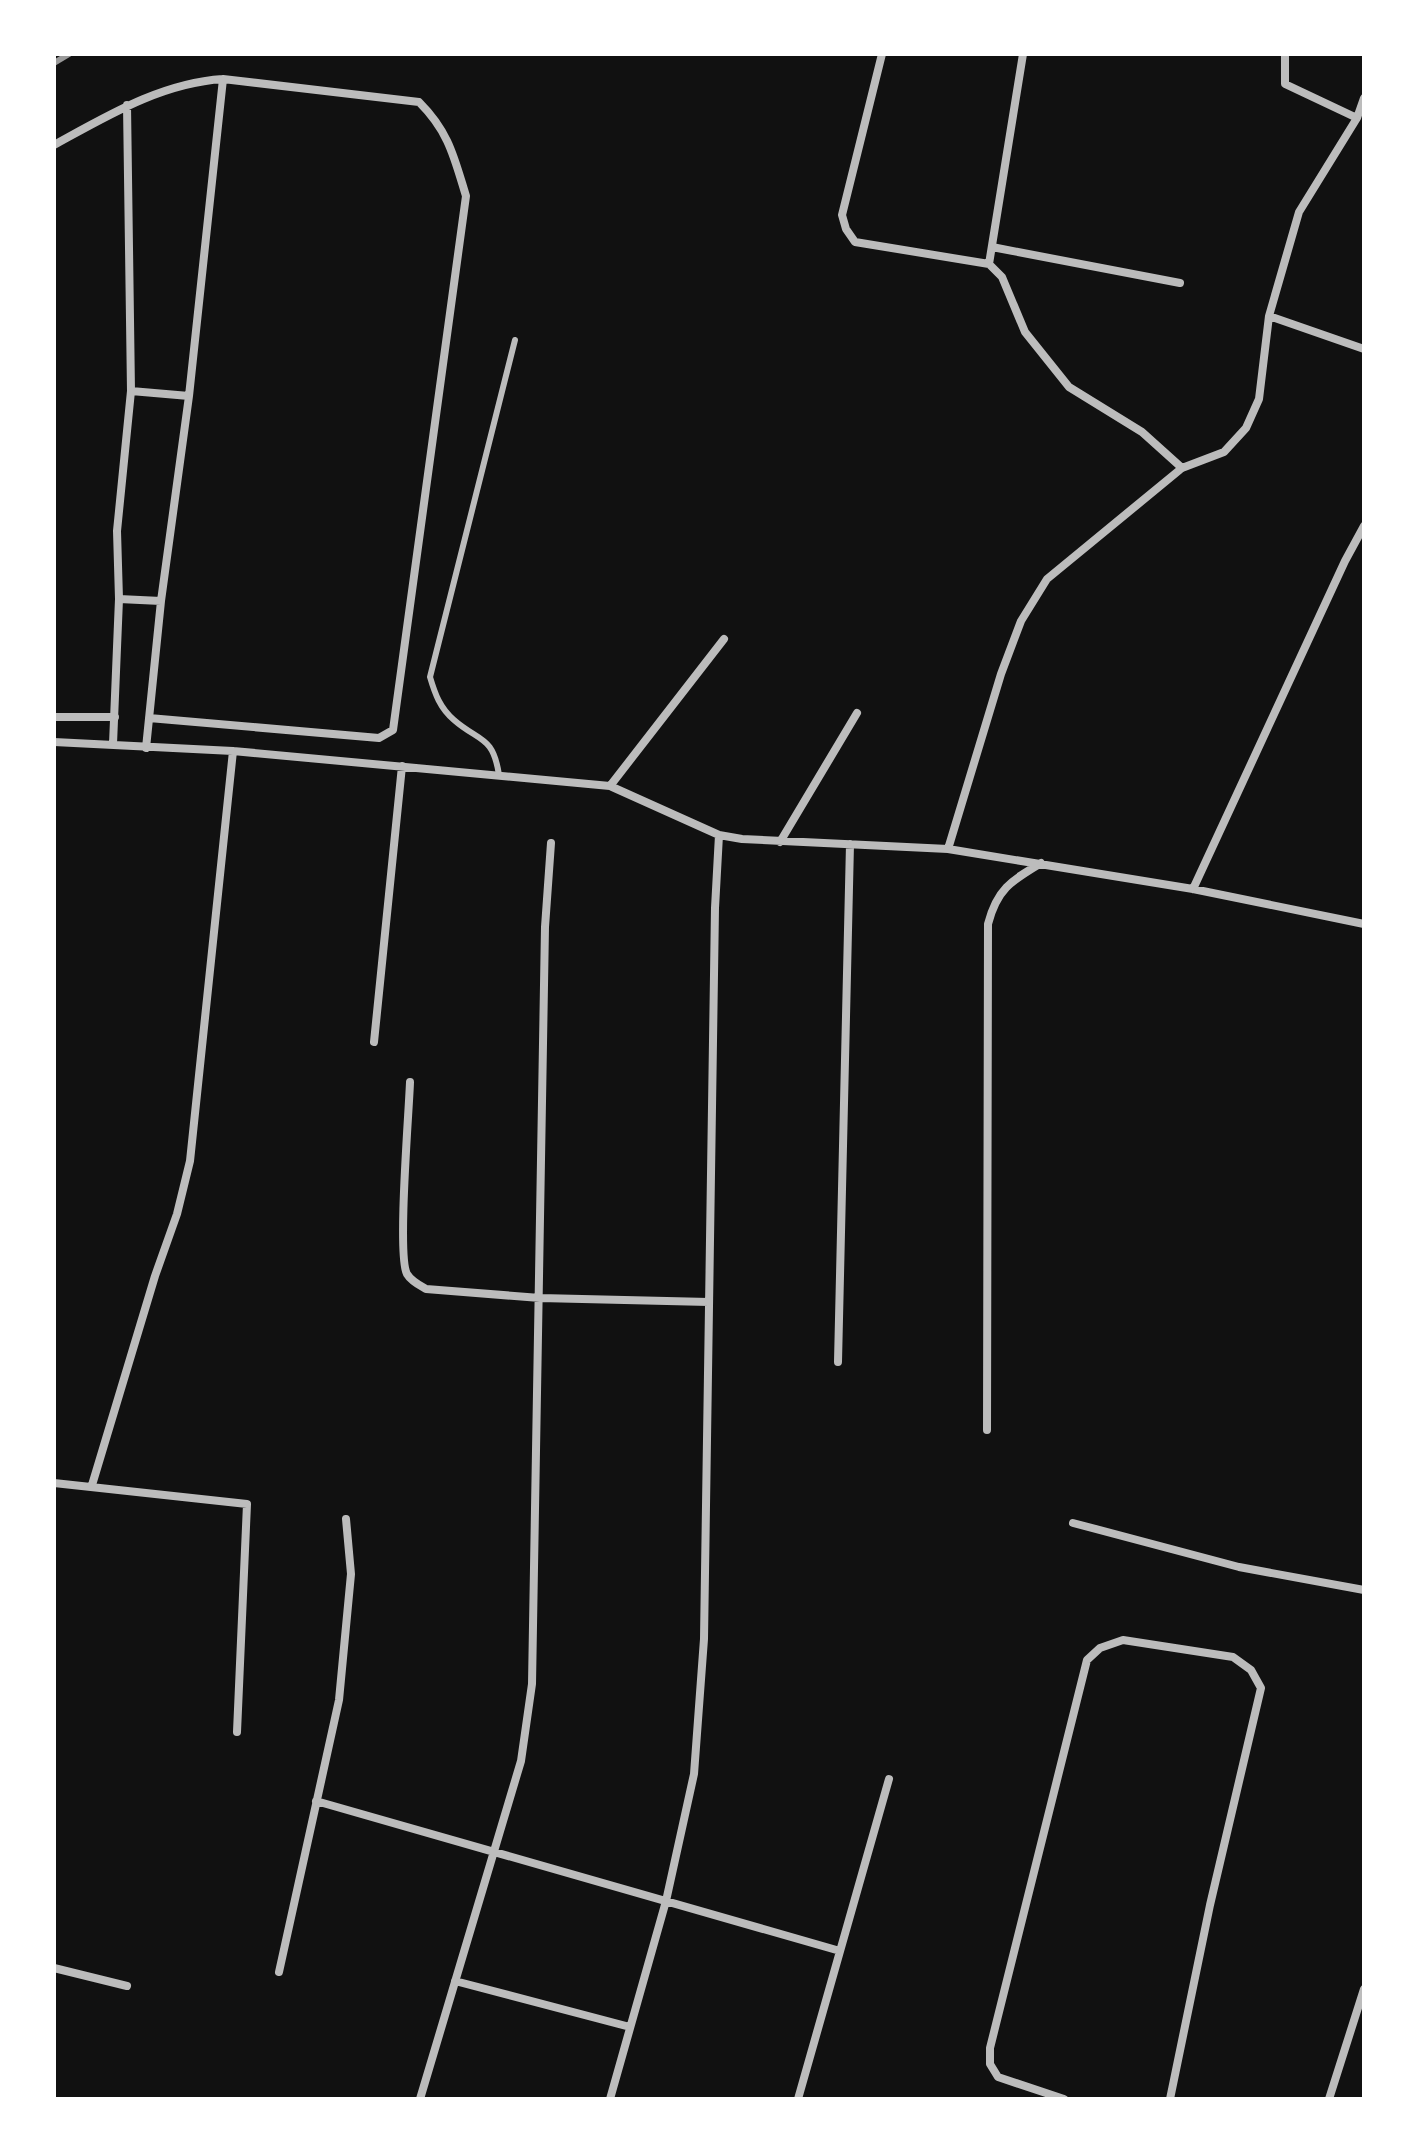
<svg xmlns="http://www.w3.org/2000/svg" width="1418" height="2153" viewBox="0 0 1418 2153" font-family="Quicksand,sans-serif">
	<rect width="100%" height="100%" fill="#111"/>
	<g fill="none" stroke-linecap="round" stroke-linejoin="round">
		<path stroke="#bcbcbc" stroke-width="6" d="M 499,775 C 493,735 479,742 454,720 C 440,708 435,694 430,677 L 515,340"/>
		<path stroke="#bcbcbc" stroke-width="8" d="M 882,54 L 842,215 L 846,229 L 855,242 L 989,264 L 1002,277 L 1025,332 L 1069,387 L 1142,432 L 1182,468
			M 1285,54 L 1285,84 L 1357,118
			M 54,145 C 107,116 161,83 223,79 L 419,102 C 449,132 454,157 466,196 L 393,730 L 379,738 L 149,718
			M 992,247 L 1180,283
			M 989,264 L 1023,54
			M 1269,316 L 1364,349
			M 131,391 L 189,396
			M 119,599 L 161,601
			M 54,717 L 115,717
			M 54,742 L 233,751 L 610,786 L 719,835 L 742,839 L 948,849 L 1193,889 L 1364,924
			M 113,744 L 119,599 L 117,531 L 131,391 L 127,105
			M 146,748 L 161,601 L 189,396 L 223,79
			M 610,786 L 724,639
			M 780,842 L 857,713
			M 948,849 L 1001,674 L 1021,621 L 1047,579 L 1182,468 L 1224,452 L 1246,428 L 1259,399 L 1269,316 L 1299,212 L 1357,118 L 1364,98
			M 1193,889 L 1345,561 L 1364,526
			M 374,1042 L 402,766
			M 410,1082 C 409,1112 397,1256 407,1274 C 411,1281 419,1285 426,1289 L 540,1298 L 709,1302
			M 838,1362 L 850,844
			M 987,1430 L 988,924 C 997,889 1011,881 1041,863
			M 54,1483 L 247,1504 L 237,1732
			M 92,1485 L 155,1276 L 177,1214 L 190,1161 L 233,751
			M 1073,1523 L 1239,1567 L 1364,1590
			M 316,1801 L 840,1951
			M 54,1968 L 127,1986
			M 279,1972 L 339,1700 L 351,1574 L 346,1519
			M 455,1981 L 630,2027
			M 420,2099 L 521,1761 L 532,1684 L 545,927 L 551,843
			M 610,2099 L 666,1901 L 694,1774 L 704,1639 L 715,908 L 719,835
			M 798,2099 L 889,1779
			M 1064,2099 L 998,2077 L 990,2064 L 990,2048 L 1087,1660 L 1100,1648 L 1123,1640 L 1233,1657 L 1251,1670 L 1261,1688 L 1210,1905 L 1170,2099
			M 1329,2099 L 1364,1989"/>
		<path stroke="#9a9a9a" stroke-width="6" d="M 54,63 L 69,54"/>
	</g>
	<rect width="1418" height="2153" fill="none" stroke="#ffffff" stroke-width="112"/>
</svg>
